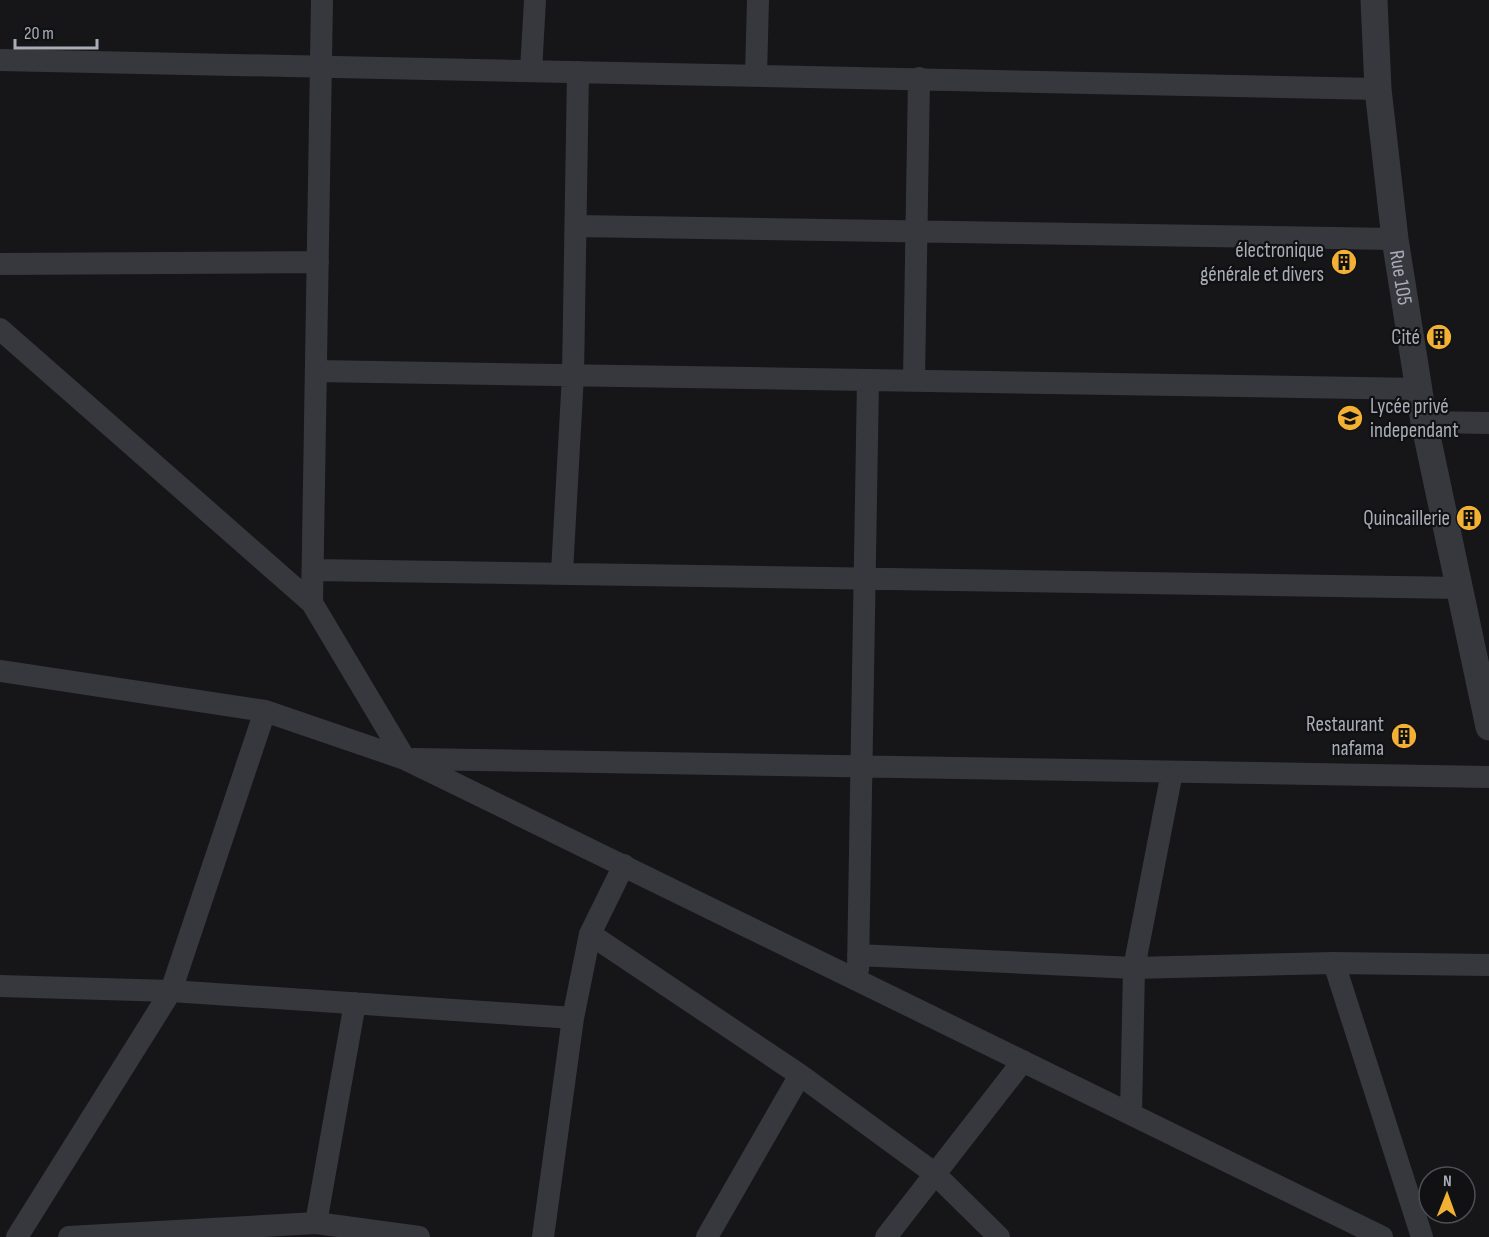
<svg xmlns="http://www.w3.org/2000/svg" width="1489" height="1237" viewBox="0 0 1489 1237" font-family="'Sofia Sans Condensed',sans-serif">
	<rect width="100%" height="100%" fill="#161618"/>
	<g fill="none" stroke-linecap="round" stroke-linejoin="round">
		<path stroke="#37383d" stroke-width="22" d="M 0,60 L 1378,89
			M 531,71 L 535,0
			M 756,76 L 758,0
			M 576,226 L 1395,239
			M 0,264 L 318,262
			M 0,329 L 312,603 L 405,759
			M 316,371 L 1420,389
			M 914,379 L 919,78
			M 1424,422 L 1489,423
			M 313,570 L 1461,588
			M 562,572 L 573,375 L 578,72
			M 312,603 L 322,0
			M 0,671 L 265,711 L 405,759 L 1382,1237
			M 414,759 L 1489,777
			M 590,934 L 800,1075 L 934,1173 L 999,1237
			M 858,955 L 1134,968 L 1334,963 L 1489,965
			M 1334,963 L 1422,1237
			M 858,969 L 868,380
			M 0,986 L 171,991 L 573,1018
			M 1131,1114 L 1134,968 L 1172,772
			M 316,1223 L 355,1003
			M 17,1237 L 171,991 L 265,711
			M 69,1237 L 316,1223 L 419,1237
			M 543,1237 L 573,1018 L 590,934 L 624,865
			M 707,1237 L 800,1075
			M 886,1237 L 1023,1061"/>
		<path stroke="#37383d" stroke-width="27" id="s1" d="M 1374,0 L 1378,89 L 1395,239 L 1424,422 L 1489,727"/>
	</g>
	<defs>
		<g id="building-disc" transform="scale(1.35)"><circle r="9.5" fill="#f2b134" stroke="#111113"/><path d="M-4-6H4V6H1V3H-1V6H-4ZM-2.5-4.3h1.7v1.8h-1.7ZM.8-4.3h1.7v1.8H.8ZM-2.5-1h1.7V.8h-1.7ZM.8-1h1.7V.8H.8Z" fill="#111"/></g>
		<g id="school-disc" transform="scale(1.35)"><circle r="9.5" fill="#f2b134" stroke="#111113"/><path d="M0-5L7-2L0 1L-7-2ZM-4 1L0 2.5L4 1V4Q0 6-4 4Z" fill="#111"/></g>
	</defs>
	<g fill-rule="evenodd">
		<use href="#building-disc" x="1344" y="262"/>
		<use href="#building-disc" x="1439" y="337"/>
		<use href="#school-disc" x="1350" y="418"/>
		<use href="#building-disc" x="1469" y="518"/>
		<use href="#building-disc" x="1404" y="736"/>
	</g>
	<g text-anchor="middle" stroke-width="4.5" stroke-linejoin="round" paint-order="stroke">
		<g font-size="21" fill="#a8adb8" stroke="#111113" text-anchor="end">
			<text x="1324" y="257">électronique<tspan x="1324" dy="24">générale et divers</tspan></text>
			<text x="1420" y="344">Cité</text>
			<text x="1370" y="413" text-anchor="start">Lycée privé<tspan x="1370" dy="24">independant</tspan></text>
			<text x="1450" y="525">Quincaillerie</text>
			<text x="1384" y="731">Restaurant<tspan x="1384" dy="24">nafama</tspan></text>
		</g>
		<g font-size="21" fill="#a8adb8" stroke="#111113">
			<text dy="7" stroke="none"><textPath href="#s1" startOffset="279">Rue 105</textPath></text>
		</g>
	</g>
	<g transform="translate(1447 1195) rotate(1)"><circle r="28" fill="#111113" stroke="#4d4f55" stroke-width="1.5"/>
	<path d="M0-4.5L10 22L0 15L-10 22Z" fill="#f2b134"/>
	<text y="-9" font-size="16" font-weight="bold" text-anchor="middle" fill="#a8adb8">N</text>
	</g>
	<path d="M15 39v9h82v-9" fill="none" stroke="#a8adb8" stroke-width="3"/>
	<text x="24" y="39" font-size="18" fill="#a8adb8" stroke="#111113" stroke-width="4.5" paint-order="stroke">20 m</text>
</svg>
